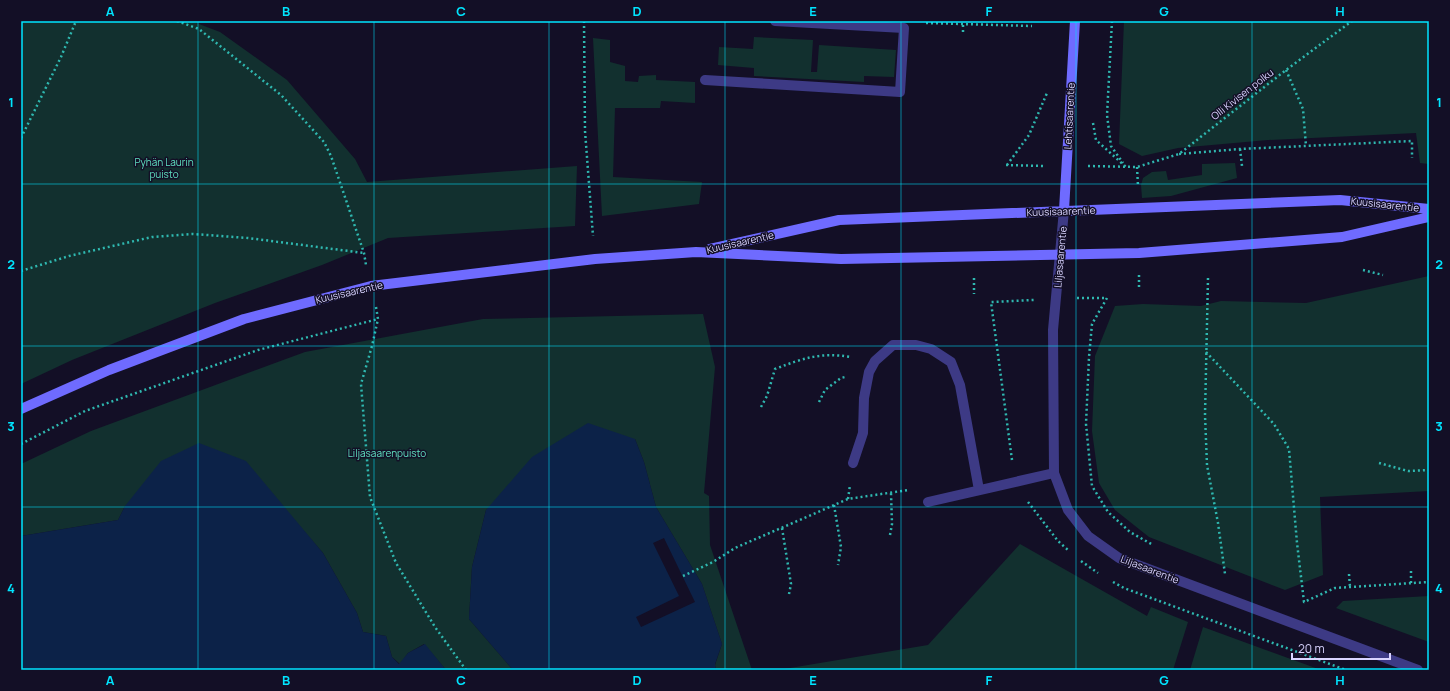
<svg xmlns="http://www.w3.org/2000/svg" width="1450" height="691" viewBox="0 0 1450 691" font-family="Manrope,sans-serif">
	<rect width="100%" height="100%" fill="#130f26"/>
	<path fill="#12302f" d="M 21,21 L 191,21 L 220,32 L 287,80 L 355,159 L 367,182 L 577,166 L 575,226 L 388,238 L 322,265 L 215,303 L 72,360 L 21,384 Z
		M 1124,21 L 1429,21 L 1429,164 L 1420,163 L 1416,133 L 1268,140 L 1178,148 L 1142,156 L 1119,144 Z
		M 754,37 L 813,40 L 811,72 L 817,72 L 819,45 L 896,50 L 894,77 L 864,76 L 864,82 L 754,76 L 754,68 L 718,65 L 719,47 L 753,49 Z
		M 593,38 L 610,40 L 610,62 L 625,66 L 625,81 L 638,82 L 639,76 L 656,75 L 656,80 L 695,82 L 695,103 L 661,101 L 660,108 L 615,108 L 613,177 L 702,182 L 699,204 L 602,216 Z
		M 1235,163 L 1237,178 L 1171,196 L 1142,198 L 1141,185 L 1143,178 L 1152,172 L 1166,171 L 1168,180 L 1202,175 L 1202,164 Z
		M 1429,276 L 1429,491 L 1320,497 L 1323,575 L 1285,590 L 1149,537 L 1115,510 L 1099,483 L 1092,431 L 1095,356 L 1115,306 L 1143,304 L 1201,306 L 1221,301 L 1306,303 Z
		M 703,314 L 715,367 L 704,493 L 709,496 L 710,545 L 752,670 L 716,670 L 715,665 L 722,644 L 702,584 L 656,507 L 644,462 L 635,439 L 486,510 L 472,567 L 469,619 L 513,670 L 446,670 L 424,644 L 408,653 L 400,664 L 392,657 L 386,636 L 363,632 L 357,613 L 323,553 L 290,515 L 125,506 L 118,520 L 21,536 L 21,464 L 91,431 L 305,352 L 483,319 Z
		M 1020,544 L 1147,616 L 1151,607 L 1188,622 L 1173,670 L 778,670 L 928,645 Z
		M 1429,596 L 1429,642 L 1336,608 L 1343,601 Z
		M 1203,627 L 1321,670 L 1190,670 Z"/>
	<path fill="#0c2248" d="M 588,423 L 635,439 L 644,462 L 656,507 L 702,584 L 722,644 L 715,664 L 716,670 L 513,670 L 469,619 L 472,567 L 486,510 L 532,457 Z
		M 199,443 L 246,461 L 323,553 L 357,613 L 363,632 L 386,636 L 392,657 L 399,664 L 408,653 L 425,644 L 446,670 L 21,670 L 21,536 L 118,520 L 125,506 L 161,461 Z"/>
	<path fill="#130f26" d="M 664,538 L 695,602 L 641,627 L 636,617 L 679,596 L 653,543 Z"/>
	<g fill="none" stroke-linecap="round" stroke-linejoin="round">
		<path stroke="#2fb8b0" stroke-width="2.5" stroke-dasharray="2 3" stroke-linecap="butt" d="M 177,21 L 199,29 L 281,95 L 324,142 L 331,156 L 364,253 L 366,265
			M 584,21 L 585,131 L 593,236
			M 1112,21 L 1107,115 L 1111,146 L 1123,163
			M 926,23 L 1032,26
			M 1286,70 L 1303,109 L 1306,146
			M 1093,123 L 1096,140 L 1126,167
			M 21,138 L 61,57 L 76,21
			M 1240,149 L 1242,166
			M 1179,154 L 1240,149 L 1412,141 L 1412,158
			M 1006,165 L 1045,166
			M 1007,165 L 1029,135 L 1047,93
			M 1088,166 L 1137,167 L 1179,154 L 1286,70 L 1352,21
			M 1137,167 L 1138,186
			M 1363,270 L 1383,275
			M 21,271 L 69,256 L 152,237 L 193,234 L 248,238 L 364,253
			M 1139,275 L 1139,289
			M 974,278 L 974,294
			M 1208,278 L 1205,415 L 1207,465 L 1218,523 L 1225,574
			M 1077,298 L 1107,298 L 1092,324 L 1089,357 L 1086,424 L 1092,486 L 1108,512 L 1130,532 L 1153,545
			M 376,307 L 378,319 L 372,346 L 361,384 L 370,497 L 396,563 L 435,627 L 466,670
			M 1206,352 L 1274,424 L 1289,449 L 1297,543 L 1304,602 L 1335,588 L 1429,582
			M 819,402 L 825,390 L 841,378 L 845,377
			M 761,407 L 767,396 L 775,369 C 804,358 820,352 851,357
			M 21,444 L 85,411 L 258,350 L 378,319
			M 1012,460 L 991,302 L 1034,300
			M 1379,463 L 1408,471 L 1429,470
			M 848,499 L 850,485
			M 1028,502 L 1058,541 L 1068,550
			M 834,505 L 841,547 L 838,565
			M 782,528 L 791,584 L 789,594
			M 890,535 L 892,524 L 891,493
			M 1081,561 L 1098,573
			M 1411,571 L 1411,583
			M 1349,574 L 1350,587
			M 683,576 L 713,562 L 735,548 L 848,499 L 908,490
			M 1113,582 L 1124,588 L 1346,670"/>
		<path stroke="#3d3a85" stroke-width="10" d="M 705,80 L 900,92 L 904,28 L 775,21
			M 853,463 L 863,433 L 864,398 L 869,372 L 875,361 L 893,345 L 916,345 L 931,349 L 951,362 L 960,385 L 979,490
			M 928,502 L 1054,473"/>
		<path stroke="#3d3a85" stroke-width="10" d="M 1064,210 L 1053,330 L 1054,473 L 1068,510 L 1088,536 L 1119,558 L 1418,670"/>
		<path stroke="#6f6bff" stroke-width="10" d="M 1064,210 L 1075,21
			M 710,249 L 839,220 L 1340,200 L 1429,209
			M 21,409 L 109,370 L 244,319 L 371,286 L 595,259 L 696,252 L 841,259 L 1139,253 L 1342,237 L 1429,217"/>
		<path stroke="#2fb8b0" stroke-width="2.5" stroke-dasharray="2 3" stroke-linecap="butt" d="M 963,32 L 963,21"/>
	</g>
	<path fill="none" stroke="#00e5ff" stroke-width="1" stroke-opacity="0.55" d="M 198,21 L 198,670M 374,21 L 374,670M 549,21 L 549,670M 725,21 L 725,670M 901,21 L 901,670M 1076,21 L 1076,670M 1252,21 L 1252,670M 21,184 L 1429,184M 21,346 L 1429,346M 21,507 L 1429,507"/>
	<g text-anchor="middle" stroke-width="3" stroke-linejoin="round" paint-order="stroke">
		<g font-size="10" fill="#d9d4ff" stroke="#130f26">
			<text transform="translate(1242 94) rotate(-38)" y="4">Olli Kivisen polku</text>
			<text transform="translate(1069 116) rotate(-87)" y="4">Lehtisaarentie</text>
			<text transform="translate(1385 204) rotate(6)" y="4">Kuusisaarentie</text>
			<text transform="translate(1061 211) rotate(-2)" y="4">Kuusisaarentie</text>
			<text transform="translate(740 242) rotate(-13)" y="4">Kuusisaarentie</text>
			<text transform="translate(1060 257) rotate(-85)" y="4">Liljasaarentie</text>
			<text transform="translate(349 292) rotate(-13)" y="4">Kuusisaarentie</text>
			<text transform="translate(1150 569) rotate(21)" y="4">Liljasaarentie</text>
		</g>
		<g font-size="10" fill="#5fe0c0" stroke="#130f26">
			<text x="164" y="166">Pyhän Laurin<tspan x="164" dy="12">puisto</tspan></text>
			<text x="387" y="457">Liljasaarenpuisto</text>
		</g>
	</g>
	<rect width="1450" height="691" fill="none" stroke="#130f26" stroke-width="44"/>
	<path d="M1292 653v6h98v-6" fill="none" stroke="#d9d4ff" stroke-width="2"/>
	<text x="1298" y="653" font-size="12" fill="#d9d4ff" stroke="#130f26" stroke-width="3" paint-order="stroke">20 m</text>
	<rect x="22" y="22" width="1406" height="647" fill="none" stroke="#00e5ff" stroke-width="1.5"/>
	<g font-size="13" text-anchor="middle" font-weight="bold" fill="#00e5ff">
		<text x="110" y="16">A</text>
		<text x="286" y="16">B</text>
		<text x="461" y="16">C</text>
		<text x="637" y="16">D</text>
		<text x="813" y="16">E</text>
		<text x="989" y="16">F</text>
		<text x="1164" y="16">G</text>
		<text x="1340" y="16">H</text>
		<text x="11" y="107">1</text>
		<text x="1439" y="107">1</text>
		<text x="11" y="269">2</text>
		<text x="1439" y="269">2</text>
		<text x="11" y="431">3</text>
		<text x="1439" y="431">3</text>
		<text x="11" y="593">4</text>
		<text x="1439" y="593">4</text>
		<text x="110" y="685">A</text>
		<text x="286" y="685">B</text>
		<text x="461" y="685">C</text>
		<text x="637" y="685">D</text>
		<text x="813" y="685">E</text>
		<text x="989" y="685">F</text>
		<text x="1164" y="685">G</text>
		<text x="1340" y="685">H</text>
	</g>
</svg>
